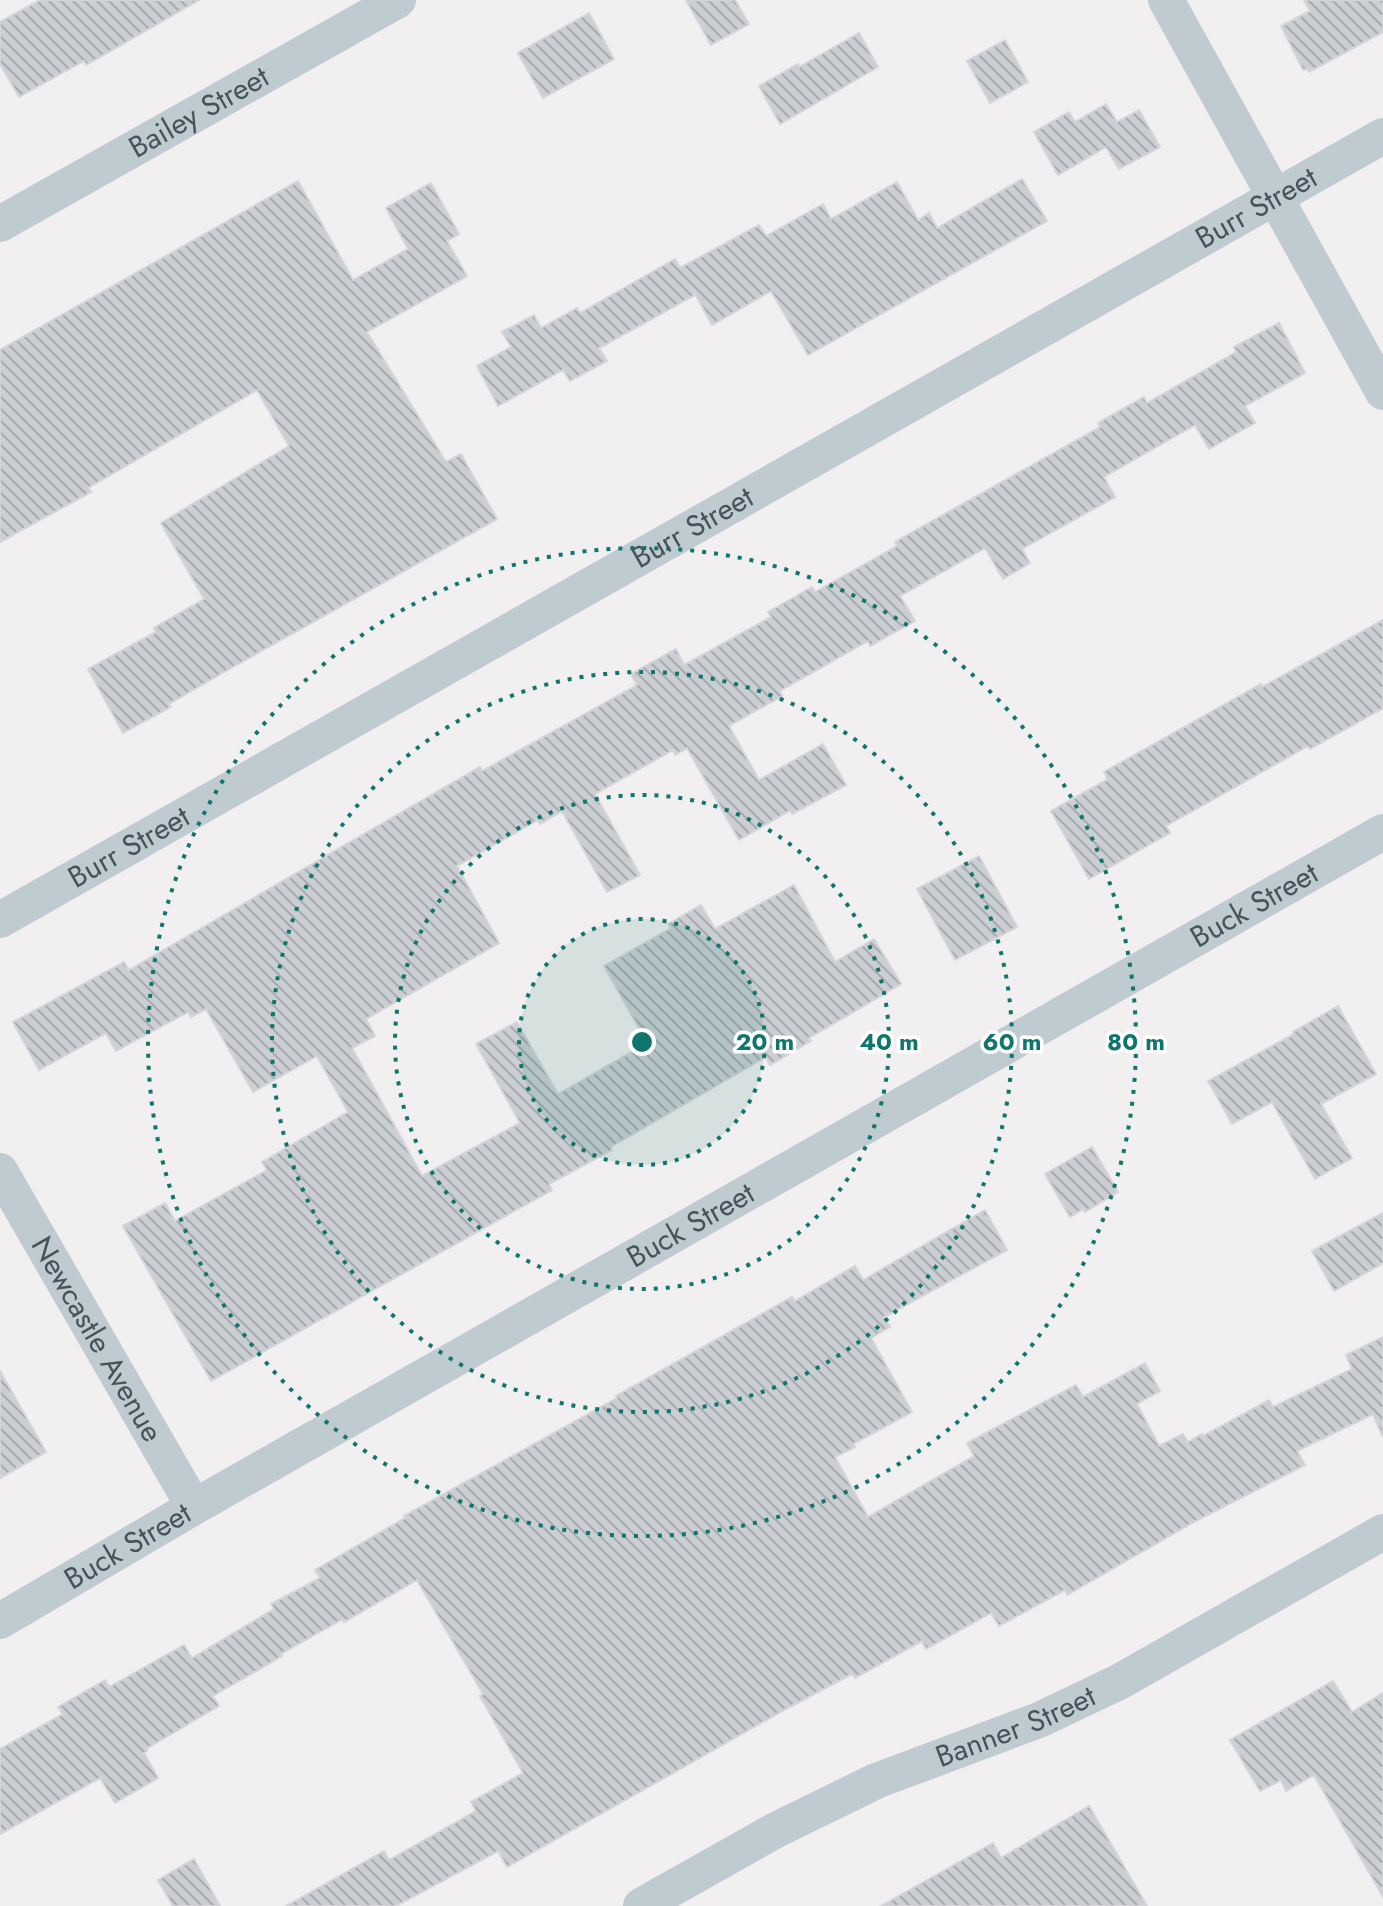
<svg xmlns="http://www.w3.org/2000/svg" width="1383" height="1906" viewBox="0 0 1383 1906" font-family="Jost,sans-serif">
	<defs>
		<pattern id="building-back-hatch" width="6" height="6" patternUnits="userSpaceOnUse" patternTransform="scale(2)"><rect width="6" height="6" fill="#cbced3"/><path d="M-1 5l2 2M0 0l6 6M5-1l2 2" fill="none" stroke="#a7aaae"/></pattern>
	</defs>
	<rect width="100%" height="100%" fill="#f1efef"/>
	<path fill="url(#building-back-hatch)" stroke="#d3d5da" stroke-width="2" d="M 40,0 L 199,0 L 86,65 L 84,61 L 19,97 L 0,64 L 0,22 Z
		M 686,0 L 735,0 L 749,24 L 711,45 Z
		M 1304,0 L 1383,0 L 1383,32 L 1309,72 L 1307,69 L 1303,70 L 1281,26 L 1310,11 Z
		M 589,13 L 614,59 L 543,98 L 518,53 Z
		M 859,33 L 878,67 L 780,124 L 759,86 L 798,64 L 799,67 Z
		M 1005,40 L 1028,82 L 990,103 L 967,61 Z
		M 1106,104 L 1117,122 L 1139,110 L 1160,147 L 1119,169 L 1106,147 L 1058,175 L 1034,132 L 1069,112 L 1075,122 Z
		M 1022,179 L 1047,221 L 808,355 L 771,291 L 712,325 L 693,290 L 695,295 L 599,348 L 607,361 L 570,381 L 563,370 L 498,406 L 477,366 L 511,347 L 502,332 L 534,315 L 541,328 L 577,308 L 580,313 L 675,259 L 680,268 L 759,225 L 766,236 L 823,204 L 831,219 L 897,182 L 918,220 L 929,213 L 937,228 Z
		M 298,181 L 353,280 L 408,249 L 386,208 L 431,183 L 459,234 L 447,241 L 467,276 L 367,332 L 446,462 L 461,454 L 497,519 L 233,667 L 169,704 L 171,707 L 123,733 L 88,669 L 156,632 L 154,628 L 204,599 L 161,523 L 289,446 L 257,390 L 88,488 L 91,492 L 0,542 L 0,350 Z
		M 1279,323 L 1305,373 L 1245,406 L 1255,423 L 1209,449 L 1195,425 L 1104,477 L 1115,497 L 1022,549 L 1030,563 L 1003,579 L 985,548 L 900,596 L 915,621 L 870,646 L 868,641 L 780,691 L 782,696 L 729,726 L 759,780 L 823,744 L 846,785 L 792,814 L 791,810 L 739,840 L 687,748 L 675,755 L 673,750 L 595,794 L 640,875 L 607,892 L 562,811 L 540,824 L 538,820 L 457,866 L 499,943 L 366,1019 L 375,1036 L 352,1048 L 422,1176 L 520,1123 L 476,1044 L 517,1022 L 558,1094 L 647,1043 L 604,966 L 671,928 L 668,924 L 701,905 L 715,929 L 794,885 L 835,962 L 874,939 L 901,984 L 809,1038 L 811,1041 L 770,1065 L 766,1057 L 611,1147 L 612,1150 L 549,1184 L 552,1190 L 211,1381 L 123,1226 L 165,1203 L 175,1221 L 267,1170 L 262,1162 L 348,1112 L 317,1056 L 253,1092 L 206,1009 L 191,1017 L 188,1012 L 116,1051 L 106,1033 L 39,1070 L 13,1022 L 124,962 L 129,970 L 480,767 L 482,771 L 637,685 L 631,674 L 676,649 L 684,665 L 771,617 L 768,612 L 812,587 L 815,592 L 897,546 L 895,542 L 1100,427 L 1098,423 L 1144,397 L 1147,403 L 1236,352 L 1234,347 Z
		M 1383,620 L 1383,708 L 1310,749 L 1308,746 L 1166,826 L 1170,833 L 1089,879 L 1051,811 L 1108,779 L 1104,772 L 1261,684 L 1262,687 Z
		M 979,856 L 1017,927 L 955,960 L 917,889 Z
		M 1338,1006 L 1376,1074 L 1321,1104 L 1352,1158 L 1315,1179 L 1272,1102 L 1232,1124 L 1208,1081 L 1294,1034 L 1293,1032 Z
		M 1092,1147 L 1118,1192 L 1085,1212 L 1083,1209 L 1070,1217 L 1045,1174 Z
		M 985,1210 L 1007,1250 L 884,1317 L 890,1327 L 871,1338 L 912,1412 L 853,1444 L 855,1447 L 835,1457 L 868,1517 L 974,1456 L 967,1443 L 1076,1385 L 1083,1397 L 1145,1363 L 1160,1391 L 1137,1404 L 1159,1446 L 1183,1434 L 1188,1442 L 1202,1434 L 1203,1436 L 1269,1400 L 1273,1407 L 1352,1369 L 1346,1355 L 1383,1337 L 1383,1437 L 1373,1414 L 1297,1451 L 1305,1465 L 1192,1523 L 1067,1595 L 1065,1590 L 999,1626 L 991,1613 L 926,1649 L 922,1641 L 855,1678 L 852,1674 L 786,1709 L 507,1867 L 498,1851 L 396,1906 L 286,1906 L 384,1851 L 389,1860 L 476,1811 L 471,1802 L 523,1773 L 480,1696 L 483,1694 L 417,1580 L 344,1622 L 343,1619 L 281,1654 L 282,1656 L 213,1696 L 219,1706 L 146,1749 L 147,1751 L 144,1753 L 158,1778 L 115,1803 L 100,1778 L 0,1834 L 0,1749 L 63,1714 L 58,1707 L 105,1680 L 109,1687 L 184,1645 L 192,1658 L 274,1609 L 271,1604 L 320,1578 L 315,1570 L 405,1518 L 404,1516 L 617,1398 L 616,1396 L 792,1297 L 795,1301 L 855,1266 L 863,1280 Z
		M 1383,1213 L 1383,1263 L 1334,1291 L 1312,1251 Z
		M 0,1371 L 46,1452 L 0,1478 Z
		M 1333,1681 L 1352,1712 L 1383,1693 L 1383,1897 L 1314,1775 L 1286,1791 L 1281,1780 L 1260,1791 L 1230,1740 Z
		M 1089,1806 L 1147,1906 L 881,1906 L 993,1843 L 1001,1858 Z
		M 194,1859 L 220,1906 L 173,1906 L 158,1880 Z"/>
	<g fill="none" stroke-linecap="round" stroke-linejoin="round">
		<g stroke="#bfcad1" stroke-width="36">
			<path d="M 1166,0 L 1383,392"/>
			<path id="s1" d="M 0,224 L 398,0"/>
			<path id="s2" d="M 0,920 L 1383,136"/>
			<path id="s3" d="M 0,1171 L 194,1507"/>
			<path id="s4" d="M 0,1621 L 194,1507 L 1383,832"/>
			<path id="s5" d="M 641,1906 L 776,1830 L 876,1781 L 1039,1720 L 1119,1682 L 1383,1532"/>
		</g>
	</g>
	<circle cx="642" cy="1042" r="123" fill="#0f766e" fill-opacity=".12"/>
	<g fill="none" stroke="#0f766e" stroke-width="4" stroke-dasharray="4 8">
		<circle cx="642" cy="1042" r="123"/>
		<circle cx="642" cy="1042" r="247"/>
		<circle cx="642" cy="1042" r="370"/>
		<circle cx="642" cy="1042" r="494"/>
	</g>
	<g text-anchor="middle" stroke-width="7" stroke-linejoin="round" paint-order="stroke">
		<g font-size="30" fill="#47535c" stroke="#fff">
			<text dy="10" stroke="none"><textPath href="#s1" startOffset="228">Bailey Street</textPath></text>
			<text dy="10" stroke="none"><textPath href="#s2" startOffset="1444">Burr Street</textPath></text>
			<text dy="10" stroke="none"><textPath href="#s2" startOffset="796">Burr Street</textPath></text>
			<text dy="10" stroke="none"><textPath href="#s2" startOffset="148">Burr Street</textPath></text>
			<text dy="10" stroke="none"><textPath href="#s4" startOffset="1444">Buck Street</textPath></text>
			<text dy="10" stroke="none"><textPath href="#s4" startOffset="796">Buck Street</textPath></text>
			<text dy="10" stroke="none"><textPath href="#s3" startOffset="194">Newcastle Avenue</textPath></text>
			<text dy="10" stroke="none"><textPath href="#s4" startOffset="148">Buck Street</textPath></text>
			<text dy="10" stroke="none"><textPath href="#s5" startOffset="416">Banner Street</textPath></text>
		</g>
	</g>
	<circle cx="642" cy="1042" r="12" fill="#0f766e" stroke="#fff" stroke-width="4"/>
	<g font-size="24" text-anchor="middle" font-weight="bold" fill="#0f766e" stroke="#fff" stroke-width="7" stroke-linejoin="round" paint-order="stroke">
		<text x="765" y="1050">20 m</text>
		<text x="889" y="1050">40 m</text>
		<text x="1012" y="1050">60 m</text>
		<text x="1136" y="1050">80 m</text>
	</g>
</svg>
